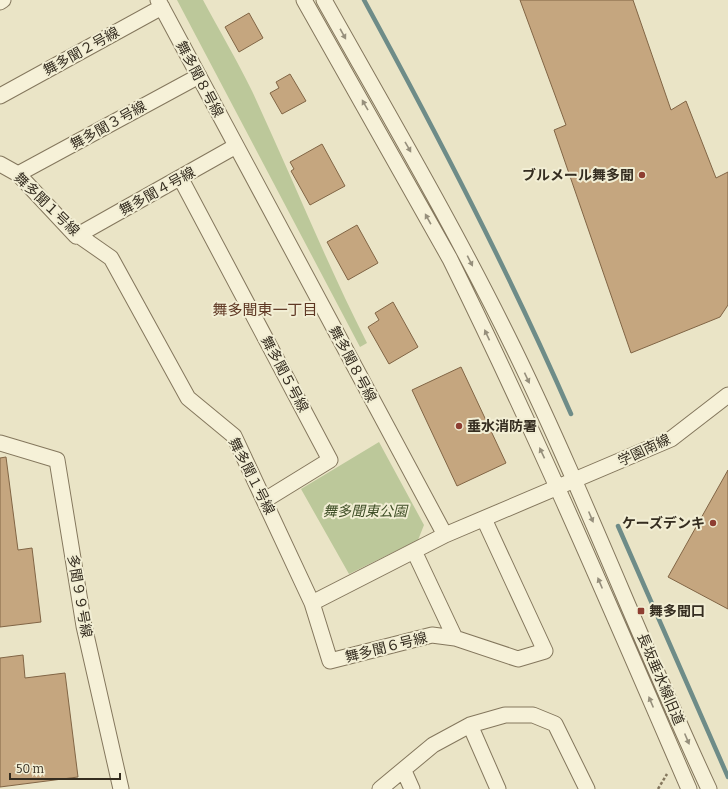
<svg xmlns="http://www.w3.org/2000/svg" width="728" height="789" viewBox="0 0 728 789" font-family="Bitter,'Noto Sans JP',serif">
	<rect width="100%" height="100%" fill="#eae4c6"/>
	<path fill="#bcc89a" d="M 177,0 L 203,0 C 219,30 237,60 252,91 C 291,175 325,260 367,343 L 360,347 Z
		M 379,442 L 424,525 L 418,540 L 349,574 L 301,489 Z"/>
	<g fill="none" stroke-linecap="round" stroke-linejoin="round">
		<path stroke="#6e8c88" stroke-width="4.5" d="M 364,0 C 438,136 509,272 571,414
			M 618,526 L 728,777"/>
	</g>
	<path fill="#c5a67f" stroke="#816545" d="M 520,0 L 633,0 L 671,110 L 686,101 L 716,178 L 728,172 L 728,305 L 720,317 L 631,353 L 554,130 L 566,125 Z
		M 249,13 L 263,38 L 239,52 L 225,27 Z
		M 290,74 L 306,101 L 282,114 L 270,93 L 279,88 L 276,82 Z
		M 322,144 L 345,186 L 310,205 L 291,171 L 294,169 L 290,162 Z
		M 357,225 L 378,263 L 348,280 L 327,242 Z
		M 393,302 L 418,347 L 389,364 L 368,327 L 379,320 L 375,313 Z
		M 461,367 L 506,463 L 457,486 L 412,390 Z
		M 6,457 L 18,550 L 32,548 L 41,622 L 0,627 L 0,458 Z
		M 728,470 L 728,609 L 668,577 Z
		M 23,655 L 25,678 L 65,673 L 78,777 L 0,787 L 0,658 Z"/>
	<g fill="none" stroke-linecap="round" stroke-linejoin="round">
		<g stroke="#84775d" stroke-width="17">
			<path id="minor" d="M 158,0 L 445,535 L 671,439 L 728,395
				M 304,0 L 450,259 C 536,433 612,611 689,789
				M 324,0 C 389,116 456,230 514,349 C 584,493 641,643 709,789
				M 0,2 L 3,0
				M 0,96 L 162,7
				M 0,164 L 18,174 L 76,236 L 78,235 L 111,258 L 188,398 L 234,436 L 312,603 L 445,535
				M 18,174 L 199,76
				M 181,179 L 330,460 L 265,500
				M 78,235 L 236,146
				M 0,443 L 57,460 L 84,626 L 121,789
				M 414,551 L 455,638
				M 312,603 L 330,661 L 432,635 L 455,638 L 518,659 L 545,651 L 484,519
				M 470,725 L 498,789
				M 404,771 L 412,789
				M 380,789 L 433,745 L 470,725 L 505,715 L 533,715 L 555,724 L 587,789"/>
		</g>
		<path stroke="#84775d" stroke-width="2.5" stroke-dasharray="3 2" stroke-linecap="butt" d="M 658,789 L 667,774"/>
		<use href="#minor" stroke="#f6f1d8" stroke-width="15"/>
	</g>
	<defs><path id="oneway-solid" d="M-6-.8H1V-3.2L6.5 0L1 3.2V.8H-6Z"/></defs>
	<g fill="#968f7c">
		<use href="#oneway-solid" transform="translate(343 34) rotate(61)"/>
		<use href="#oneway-solid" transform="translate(365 105) rotate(-120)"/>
		<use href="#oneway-solid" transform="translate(408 147) rotate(60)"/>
		<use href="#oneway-solid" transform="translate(428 219) rotate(-119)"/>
		<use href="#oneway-solid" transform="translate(470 261) rotate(63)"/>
		<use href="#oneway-solid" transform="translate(487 335) rotate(-115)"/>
		<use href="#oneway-solid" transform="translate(527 378) rotate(65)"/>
		<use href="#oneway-solid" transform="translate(542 453) rotate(-115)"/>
		<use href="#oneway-solid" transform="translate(591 517) rotate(67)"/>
		<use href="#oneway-solid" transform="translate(600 583) rotate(-113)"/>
		<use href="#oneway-solid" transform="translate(651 702) rotate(-113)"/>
		<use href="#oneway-solid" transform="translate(687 739) rotate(67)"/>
	</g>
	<g fill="#8e3e32" stroke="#f2eed4" stroke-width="1.5">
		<circle cx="642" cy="175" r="4"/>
		<circle cx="459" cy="426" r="4"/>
		<circle cx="713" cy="523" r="4"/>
		<rect x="637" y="607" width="8" height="8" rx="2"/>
	</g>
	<g text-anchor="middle" stroke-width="4" stroke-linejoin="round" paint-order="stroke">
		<g font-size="14" fill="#352d20" stroke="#f2eed4">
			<text transform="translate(81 51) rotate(-29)" y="5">舞多聞２号線</text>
			<text transform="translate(200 79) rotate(62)" y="5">舞多聞８号線</text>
			<text transform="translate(108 125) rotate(-29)" y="5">舞多聞３号線</text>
			<text transform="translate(157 191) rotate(-29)" y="5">舞多聞４号線</text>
			<text transform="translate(47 204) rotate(44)" y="5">舞多聞１号線</text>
			<text transform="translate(353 364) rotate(62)" y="5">舞多聞８号線</text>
			<text transform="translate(285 374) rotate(62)" y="5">舞多聞５号線</text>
			<text transform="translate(644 450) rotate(-25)" y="5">学園南線</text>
			<text transform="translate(252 476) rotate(63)" y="5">舞多聞１号線</text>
			<text transform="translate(80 596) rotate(80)" y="5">多聞９９号線</text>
			<text transform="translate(386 647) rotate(-14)" y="5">舞多聞６号線</text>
			<text transform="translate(661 679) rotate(67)" y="5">長坂垂水線旧道</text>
		</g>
		<g font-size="14" font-weight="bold" fill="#352d20" stroke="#f2eed4" text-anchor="end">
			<text x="634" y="180">ブルメール舞多聞</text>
			<text x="467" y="431" text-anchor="start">垂水消防署</text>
			<text x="705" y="528">ケーズデンキ</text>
			<text x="649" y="616" text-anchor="start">舞多聞口</text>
		</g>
		<g font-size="14" font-style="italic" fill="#405028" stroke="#f2eed4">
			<text x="365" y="516">舞多聞東公園</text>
		</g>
		<g font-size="15" fill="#5e3723" stroke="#f2eed4">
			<text x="265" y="315">舞多聞東一丁目</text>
		</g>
	</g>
	<path d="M10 773v6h110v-6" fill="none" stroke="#352d20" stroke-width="2"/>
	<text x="16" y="773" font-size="12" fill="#352d20" stroke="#f2eed4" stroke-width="3" paint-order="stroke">50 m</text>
</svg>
